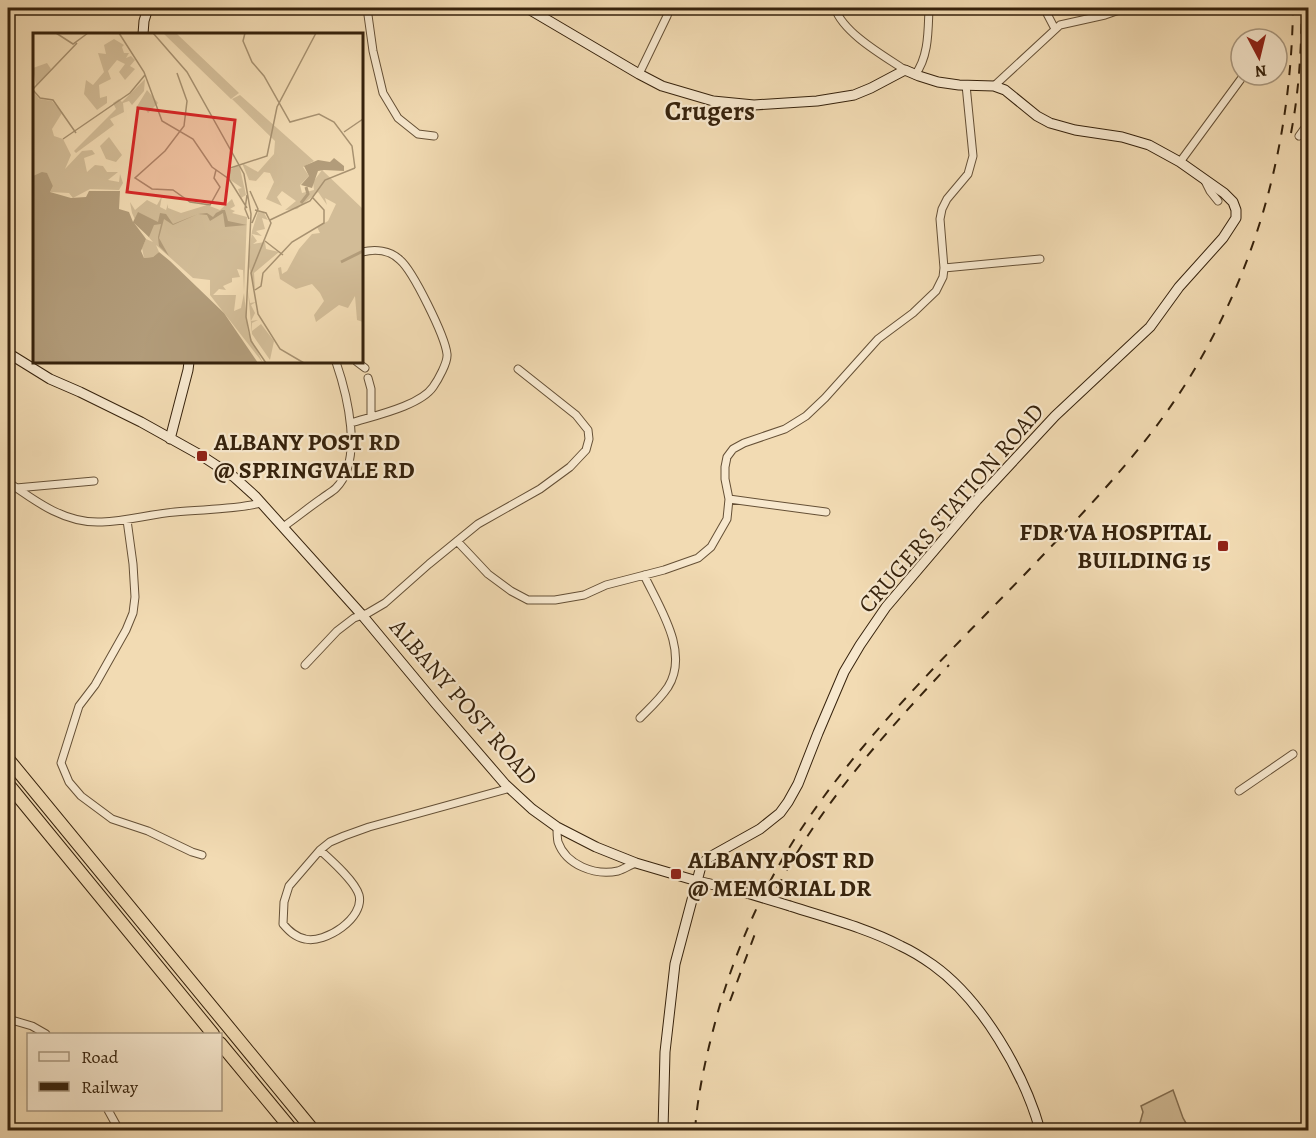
<svg xmlns="http://www.w3.org/2000/svg" width="1316" height="1138" viewBox="0 0 1316 1138" font-family="Alegreya,serif">
	<rect width="100%" height="100%" fill="#f2dbb3"/>
	<filter id="stains"><feTurbulence type="fractalNoise" baseFrequency=".00333" numOctaves="4"/><feColorMatrix values="0 0 0 0 .2 0 0 0 0 .09 0 0 0 0 .02 0 0 0 .5 -.17"/></filter>
	<radialGradient id="worn" r=".72"><stop offset=".6" stop-color="#630" stop-opacity="0"/><stop offset="1" stop-color="#630" stop-opacity=".3"/></radialGradient>
	<path fill="#d2bc97" stroke="#846f52" stroke-width="1.5" d="M 1173,1090 L 1183,1118 L 1190,1130 L 1138,1130 L 1143,1112 L 1141,1106 Z"/>
	<g fill="none" stroke-linecap="round" stroke-linejoin="round">
		<g stroke="#655036" stroke-width="9">
			<path id="street" d="M 367,8 L 373,51 L 383,93 L 398,118 L 418,134 L 434,136
				M 835,8 C 843,33 884,56 905,70
				M 1044,8 L 1055,29
				M 639,74 L 667,16 L 670,8
				M 915,75 C 929,56 928,31 929,8
				M 994,86 L 1060,25 L 1105,15 L 1125,8
				M 1299,136 L 1304,129 L 1308,128
				M 1180,162 L 1241,79
				M 1205,181 L 1210,191 L 1218,201
				M 944,268 L 1040,259
				M 357,362 L 365,368
				M 368,378 L 371,389 L 371,417
				M 351,423 C 373,416 420,406 433,387 C 438,380 448,362 447,354 C 445,336 413,271 400,260 C 390,250 375,249 362,252
				M 8,482 C 36,502 66,524 102,522 C 127,521 151,514 175,512 C 204,509 233,510 261,503
				M 16,488 L 94,481
				M 729,499 L 826,512
				M 127,520 L 133,564 L 135,597 L 133,613 L 126,630 L 95,685 L 79,706 L 61,763 L 69,782 L 81,796 L 112,819 L 148,831 L 192,852 L 202,855
				M 283,527 C 296,518 308,508 321,499 C 326,495 332,492 336,488 C 364,460 347,394 336,362
				M 457,541 L 488,574 L 511,591 L 528,600 L 555,600 L 584,595 L 606,585 L 664,570 L 698,558 L 711,547 L 727,519 L 729,499 L 725,479 L 725,467 L 727,457 L 733,449 L 744,443 L 785,429 L 806,416 L 825,398 L 878,339 L 913,313 L 936,291 L 943,277 L 944,268 L 940,219 L 942,209 L 947,199 L 968,174 L 973,156 L 966,85
				M 305,665 L 337,631 L 354,618 L 368,613 L 385,603 L 429,564 L 478,524 L 540,489 L 570,467 L 586,450 L 589,439 L 588,430 L 576,415 L 518,369
				M 640,718 C 650,708 660,699 668,687 C 690,652 659,607 644,575
				M 1239,791 L 1293,754
				M 557,827 C 557,832 557,837 558,842 C 566,865 595,876 618,871 C 624,869 630,865 636,863
				M 320,850 C 331,860 355,881 359,895 C 365,918 325,944 305,939 C 295,937 289,931 283,924 L 284,902 L 289,886 L 320,850 L 330,842 L 344,836 L 369,827 L 510,788
				M 8,1019 L 32,1026 L 46,1034
				M 108,1110 L 119,1130"/>
		</g>
		<g stroke="#36220c" stroke-width="11">
			<path id="secondary" d="M 527,8 L 639,74 L 662,86 L 713,101 L 754,105 L 817,101 L 854,95 L 871,88 L 905,70 L 919,76 L 938,82 L 959,85 L 994,86 L 1005,90 L 1037,116 L 1050,123 L 1075,130 L 1122,137 L 1149,145 L 1180,162 L 1224,193 L 1233,202 L 1236,210 L 1236,218 L 1223,238 L 1179,287 L 1150,327 L 1055,416 L 977,500 L 886,607 L 860,645 L 844,672 L 818,733 L 798,784 L 788,802 L 780,813 L 760,829 L 708,858 L 701,866 L 675,964 L 665,1052 L 663,1130
				M 143,34 L 144,21 L 148,8
				M 8,353 L 50,379 L 80,392 L 141,422 L 202,456 L 234,477 L 255,496 L 362,615 L 436,704 L 505,784 L 532,809 L 557,827 L 596,847 L 636,863 L 697,881 L 737,890
				M 170,439 L 188,370 L 189,362
				M 790,906 C 827,918 867,928 901,946 C 912,951 923,958 933,965 C 982,1000 1024,1073 1040,1130"/>
		</g>
		<g stroke="#36220c" stroke-width="14">
			<path id="highway" d="M 8,759 L 313,1130
				M 8,784 L 213,1034
				M 220,1043 L 292,1130"/>
		</g>
		<use href="#street" stroke="#f7e8ce" stroke-width="7"/>
		<use href="#secondary" stroke="#f7e8ce" stroke-width="9"/>
		<use href="#highway" stroke="#f2dbb3" stroke-width="12"/>
		<path stroke="#36220c" stroke-width="2" stroke-dasharray="10 10" stroke-linecap="butt" d="M 1291,133 C 1299,92 1301,52 1302,10
			M 777,888 C 821,804 884,734 949,665
			M 730,1001 L 756,931
			M 695,1130 C 698,1089 708,1048 719,1008 C 736,950 761,892 794,840 C 858,740 944,658 1026,573 C 1082,514 1139,456 1183,388 C 1257,272 1291,144 1293,8"/>
		<g stroke="#36220c" stroke-width="11" stroke-linecap="butt">
			<path id="secondary-bridge" d="M 737,890 L 790,906"/>
		</g>
		<use href="#secondary-bridge" stroke="#f7e8ce" stroke-width="9"/>
	</g>
	<g fill="#8f2418" stroke="#f7e8ce" stroke-width="2">
		<rect x="196" y="450" width="12" height="12" rx="3"/>
		<rect x="1217" y="540" width="12" height="12" rx="3"/>
		<rect x="670" y="868" width="12" height="12" rx="3"/>
	</g>
	<g text-anchor="middle" stroke-width="4.5" stroke-linejoin="round" paint-order="stroke">
		<g font-size="24" font-weight="bold" fill="#36220c" stroke="#f7e8ce" text-anchor="start">
			<text x="214" y="450">ALBANY POST RD<tspan x="214" dy="28">@ SPRINGVALE RD</tspan></text>
			<text x="1211" y="540" text-anchor="end">FDR VA HOSPITAL<tspan x="1211" dy="28">BUILDING 15</tspan></text>
			<text x="688" y="868">ALBANY POST RD<tspan x="688" dy="28">@ MEMORIAL DR</tspan></text>
		</g>
		<g font-size="24" fill="#36220c" stroke="#f7e8ce">
			<text transform="translate(951 508) rotate(-49)" y="8">CRUGERS STATION ROAD</text>
			<text transform="translate(464 702) rotate(49)" y="8">ALBANY POST ROAD</text>
		</g>
		<g font-size="27" font-weight="bold" fill="#36220c" stroke="#f7e8ce">
			<text x="710" y="120">Crugers</text>
		</g>
	</g>
	<g transform="translate(33 33)">
		<rect width="330" height="330" fill="#f2dbb3"/>
		<path d="M 130,0 L 143,0 L 206,60 L 198,66 ZM 81,6 L 91,12 L 89,14 L 91,20 L 96,20 L 93,25 L 98,23 L 102,27 L 97,33 L 102,36 L 92,47 L 86,39 L 92,31 L 84,27 L 75,38 L 78,46 L 66,52 L 67,65 L 74,63 L 74,70 L 64,77 L 51,61 L 53,47 L 60,52 L 71,39 L 65,20 L 73,21 L 71,12 ZM 14,30 L 18,36 L 3,53 L 0,35 ZM 112,46 L 111,58 L 99,72 L 96,68 L 90,70 L 91,79 L 77,86 L 81,92 L 43,120 L 41,118 L 83,76 L 80,70 L 86,66 L 89,69 ZM 114,57 L 125,70 L 115,80 L 111,74 L 103,75 ZM 0,58 L 6,66 L 19,68 L 29,80 L 19,96 L 21,103 L 30,106 L 38,122 L 32,136 L 49,118 L 59,117 L 62,121 L 51,125 L 54,139 L 62,132 L 70,133 L 74,139 L 85,139 L 75,147 L 86,149 L 87,141 L 90,150 L 86,157 L 57,156 L 40,165 L 36,160 L 17,159 L 20,153 L 14,141 L 0,143 ZM 207,62 L 281,128 L 270,134 L 276,143 L 267,152 L 269,160 L 281,157 L 280,149 L 289,137 L 330,176 L 330,289 L 324,287 L 322,263 L 315,275 L 306,272 L 283,289 L 281,282 L 291,268 L 287,260 L 279,251 L 263,256 L 247,246 L 245,235 L 248,234 L 249,241 L 254,238 L 266,216 L 279,201 L 287,200 L 284,194 L 295,188 L 303,171 L 292,165 L 294,172 L 285,159 L 264,176 L 252,177 L 263,168 L 249,158 L 244,164 L 249,173 L 233,166 L 241,149 L 237,140 L 231,139 L 223,148 L 216,147 L 209,130 L 225,139 L 241,121 L 242,108 L 199,66 ZM 76,104 L 89,122 L 83,129 L 73,126 L 67,113 ZM 206,131 L 213,162 L 208,165 L 205,156 L 209,155 L 196,146 L 197,137 ZM 129,163 L 127,174 L 133,177 L 135,171 L 135,175 L 148,180 L 174,172 L 187,177 L 199,166 L 202,173 L 197,176 L 202,178 L 199,180 L 214,184 L 211,259 L 210,237 L 204,236 L 207,244 L 199,245 L 199,249 L 190,253 L 193,257 L 186,256 L 180,262 L 203,262 L 201,278 L 208,275 L 211,260 L 215,299 L 230,330 L 177,262 L 177,247 L 160,245 L 123,212 L 126,219 L 120,224 L 111,225 L 109,215 L 113,206 L 104,198 L 101,190 L 113,206 L 120,209 L 104,191 L 99,180 L 97,169 L 102,177 L 114,167 L 124,172 ZM 225,179 L 231,180 L 235,187 L 229,185 L 232,196 L 223,198 L 229,203 L 219,201 L 224,208 L 220,211 L 232,209 L 233,216 L 246,219 L 221,240 L 222,257 L 215,230 L 219,198 ZM 215,259 L 217,270 L 223,269 L 218,272 L 222,280 L 218,288 L 225,287 L 219,290 L 219,298 L 228,291 L 241,308 L 237,327 L 219,301 Z" fill="#d2bc97"/>
		<path d="M 301,125 L 311,133 L 311,138 L 291,137 L 285,138 L 279,155 L 268,152 L 276,143 L 271,133 L 285,127 L 297,129 ZM 9,139 L 14,140 L 20,153 L 17,159 L 38,165 L 53,164 L 56,158 L 87,158 L 86,176 L 96,179 L 100,189 L 105,179 L 125,189 L 127,180 L 133,181 L 140,191 L 165,181 L 174,180 L 180,184 L 183,180 L 189,177 L 192,177 L 195,188 L 214,192 L 192,194 L 190,180 L 177,188 L 174,182 L 165,181 L 140,192 L 131,186 L 126,205 L 136,223 L 126,213 L 125,204 L 128,191 L 121,192 L 116,204 L 101,190 L 113,206 L 108,218 L 111,225 L 120,224 L 126,219 L 137,228 L 191,280 L 225,330 L 0,330 L 0,143 Z" fill="#b29c7a"/>
		<path fill="none" stroke="#b29c7a" stroke-width="3" d="M 268,170 L 275,161 L 273,154M 308,229 L 330,218"/>
		<path fill="none" stroke="#a79170" stroke-width="1.5" d="M 23,0 L 40,11 L 55,0M 86,0 L 111,39 L 129,88 L 160,106 L 179,134 L 196,146 L 214,175M 120,0 L 154,39 L 211,141 L 218,181 L 213,284 L 218,308 L 233,330M 212,0 L 210,8 L 219,29 L 231,43 L 257,89 L 286,81 L 301,89 L 319,113 L 322,135M 144,40 L 154,68 L 151,93 L 132,118 L 102,145 L 119,156 L 140,157 L 157,169 L 177,172 L 187,154 L 181,145 L 183,137M 0,56 L 44,10M 0,57 L 7,65 L 20,67 L 43,100M 311,99 L 330,86M 30,106 L 97,60 L 112,42M 196,146 L 197,135 L 234,123 L 244,74 L 283,0M 217,158 L 225,176 L 219,190M 214,162 L 212,176 L 216,186M 222,177 L 233,180 L 238,190 L 218,240 L 225,281 L 247,316 L 271,330M 237,187 L 277,168 L 292,147 L 322,135M 232,208 L 250,222M 222,257 L 228,253 L 230,240 L 259,209 L 291,190 L 291,177 L 280,165"/>
		<path fill="#d62828" fill-opacity="0.15" stroke="#d62828" stroke-width="3" d="M 105,75 L 202,87 L 192,171 L 94,159 Z"/>
		<rect width="330" height="330" fill="none" stroke="#36220c" stroke-width="3"/>
	</g>
	<rect width="1316" height="1138" fill="none" stroke="#f2dbb3" stroke-width="30"/>
	<rect x="9" y="9" width="1298" height="1120" fill="none" stroke="#36220c" stroke-width="3"/>
	<rect x="15" y="15" width="1286" height="1108" fill="none" stroke="#36220c" stroke-width="1.5"/>
	<rect x="27" y="1033" width="195" height="78" fill="#f7e8ce" stroke="#aa9980" stroke-width="1.5"/>
	<rect x="39" y="1052" width="30" height="9" fill="#f7e8ce" stroke="#aa9980" stroke-width="1.5"/>
	<text x="81" y="1063" font-size="18" fill="#36220c">Road</text>
	<rect x="39" y="1082" width="30" height="9" fill="#36220c" stroke="#aa9980" stroke-width="1.5"/>
	<text x="81" y="1093" font-size="18" fill="#36220c">Railway</text>
	<g transform="translate(1259 57) rotate(173)"><circle r="28" fill="#f7e8ce" stroke="#aa9980" stroke-width="1.5"/>
	<path d="M0-4.5L10 22L0 15L-10 22Z" fill="#8f2418"/>
	<text y="-9" font-size="16" font-weight="bold" text-anchor="middle" fill="#36220c">N</text>
	</g>
	<rect width="100%" height="100%" filter="url(#stains)"/>
	<rect width="100%" height="100%" fill="url(#worn)"/>
</svg>
